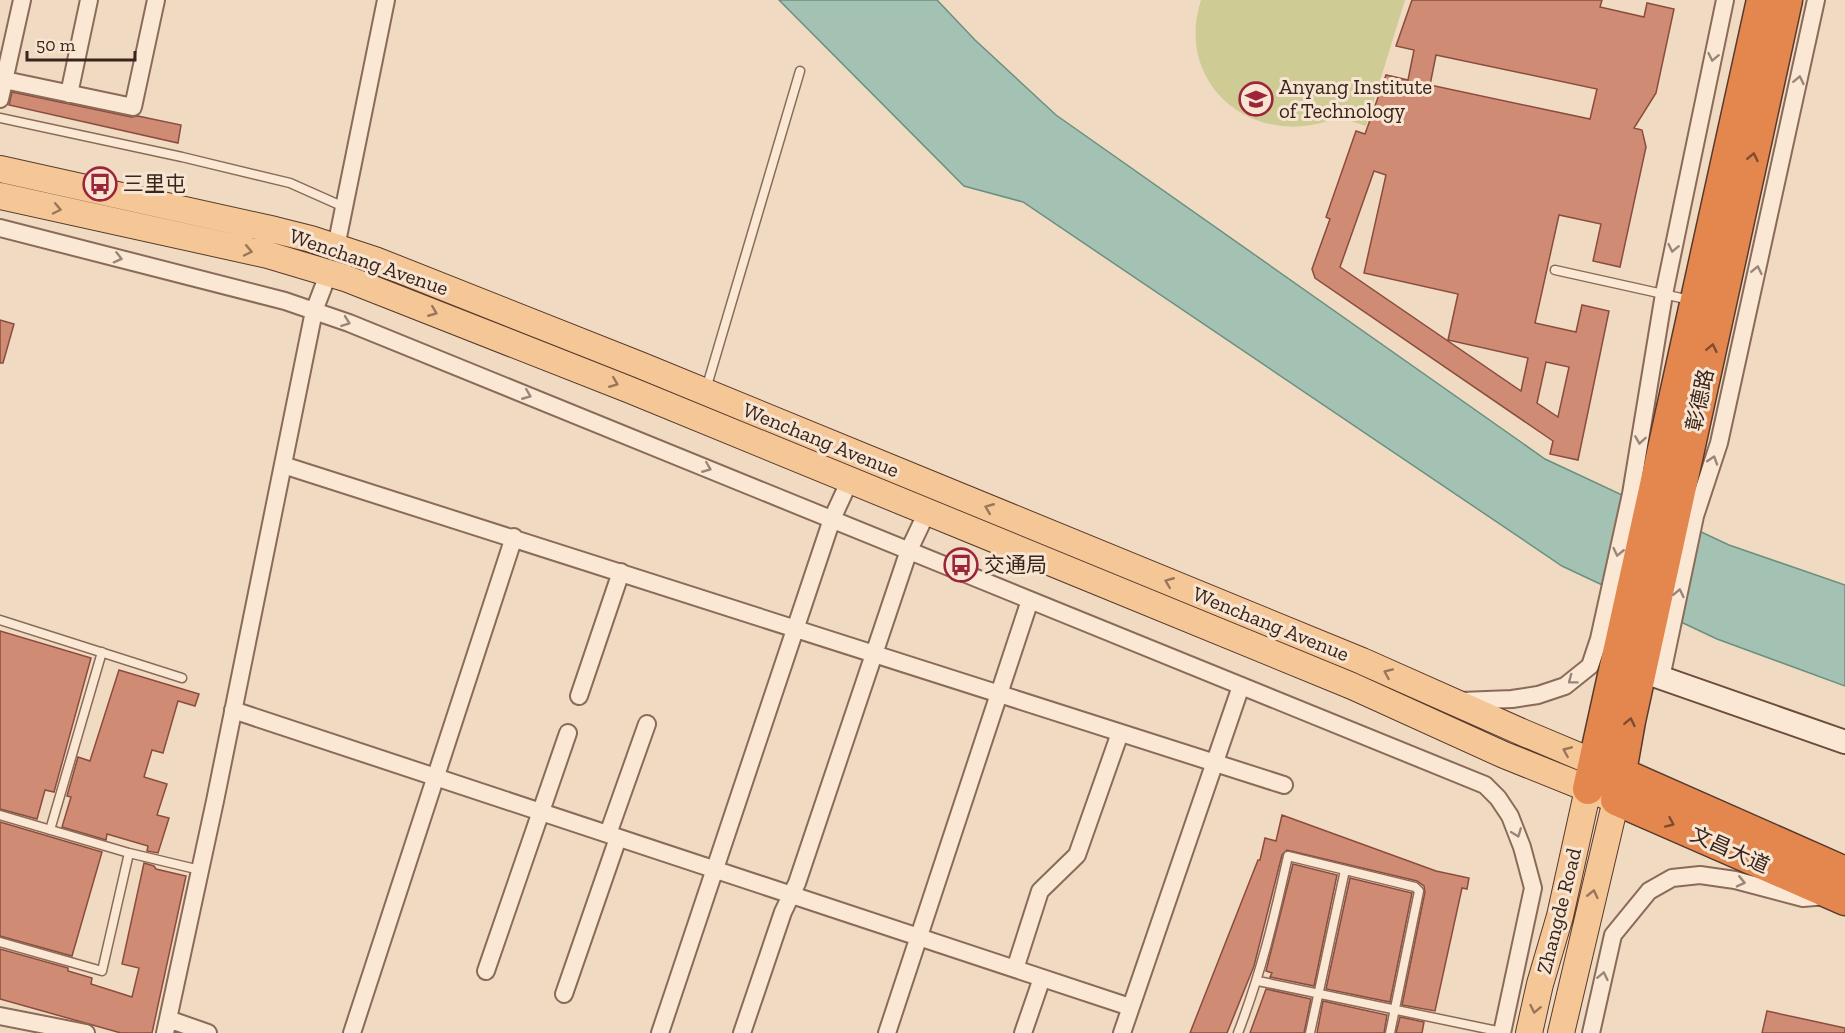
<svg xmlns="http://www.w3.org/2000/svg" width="1845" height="1033" viewBox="0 0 1845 1033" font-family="'Zilla Slab','Noto Sans SC',serif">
	<rect width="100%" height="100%" fill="#f0dac1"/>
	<path fill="#cecb95" d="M 1201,0 L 1405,0 L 1366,126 L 1338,117 C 1258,152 1173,87 1201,0 Z"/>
	<path fill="#a4c2b4" stroke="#6a9080" stroke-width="1.5" d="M 779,0 L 937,0 L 975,40 L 1056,115 L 1545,459 L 1729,545 L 1845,585 L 1845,686 L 1717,639 L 1562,566 L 1023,202 L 964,186 Z"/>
	<path fill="#d08b75" stroke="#8a4d3d" stroke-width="1.5" fill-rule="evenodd" d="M 1412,0 L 1602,0 L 1600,7 L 1644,17 L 1647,3 L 1674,9 L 1656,93 L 1634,128 L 1642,130 L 1646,147 L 1620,267 L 1593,261 L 1601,224 L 1559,215 L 1535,323 L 1576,332 L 1582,305 L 1609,311 L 1578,460 L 1550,454 L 1553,441 L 1315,278 L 1312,269 L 1330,219 L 1326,217 L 1356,131 L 1365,134 L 1386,75 L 1408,80 L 1414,50 L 1396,46 ZM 1436,55 L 1597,89 L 1590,119 L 1430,85 ZM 1374,171 L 1386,175 L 1364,273 L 1458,294 L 1448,340 L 1528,358 L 1521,391 L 1340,267 ZM 1546,362 L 1569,367 L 1558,417 L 1537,403 Z
		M 12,92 L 131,117 L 138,116 L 181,125 L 178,143 L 9,105 Z
		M 0,320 L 14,324 L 3,363 L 0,363 Z
		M 0,631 L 91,658 L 54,792 L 45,790 L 37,819 L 0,809 Z
		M 119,670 L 199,694 L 195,706 L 178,701 L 163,753 L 152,750 L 144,777 L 167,784 L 157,815 L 169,818 L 158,853 L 147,851 L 148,846 L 107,834 L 106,840 L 62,827 L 71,797 L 67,796 L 78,757 L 90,761 Z
		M 1282,815 L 1436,871 L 1469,878 L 1467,889 L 1462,888 L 1435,1011 L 1402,1005 L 1425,892 L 1424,886 L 1417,881 L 1287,850 L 1282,855 L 1254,966 L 1227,1033 L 1190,1033 L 1258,860 L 1260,860 L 1265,838 L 1276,841 Z
		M 0,822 L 102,852 L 72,956 L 0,936 Z
		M 144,863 L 154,866 L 156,869 L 186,876 L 152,1033 L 121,1033 L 0,999 L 0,949 L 68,968 L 68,971 L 92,978 L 91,984 L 132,997 L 139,968 L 122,964 Z
		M 1293,864 L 1337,875 L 1314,986 L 1270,977 L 1272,973 L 1266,971 Z
		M 1350,878 L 1412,893 L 1390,1002 L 1326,989 Z
		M 1266,989 L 1311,999 L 1304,1033 L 1250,1033 Z
		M 1323,1001 L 1387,1015 L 1384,1033 L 1317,1033 Z
		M 1767,1011 L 1845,1028 L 1845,1033 L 1762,1033 Z
		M 1400,1017 L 1424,1022 L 1422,1033 L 1396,1033 Z"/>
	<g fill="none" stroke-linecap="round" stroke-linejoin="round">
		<g stroke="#8a6a58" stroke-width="11">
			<path id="lane" d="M 0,118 L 182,157 L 290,183 L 344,207
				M 1555,270 L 1690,300
				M 706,389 L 800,71
				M 0,620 L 182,678
				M 0,815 L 129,853 L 200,870
				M 50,830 L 102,652
				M 0,942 L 102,971 L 129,853
				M 1258,981 L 1502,1032
				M 1238,1033 C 1261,973 1274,919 1288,856 L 1415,887 L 1419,891 L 1390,1033
				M 1310,1033 L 1345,870"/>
		</g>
		<g stroke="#8a6a58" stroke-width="20">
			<path id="street" d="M 0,79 L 133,107 L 156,0
				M 69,94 L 89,0
				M 0,99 L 22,0
				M 0,228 L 285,301 L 349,323 L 1485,785 L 1498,798 L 1510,816 L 1522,847 L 1533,888 L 1502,1033
				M 336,247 L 386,0
				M 283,465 L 1284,785
				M 1661,678 L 1695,516 L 1719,443 L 1816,0
				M 579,696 L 621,572
				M 1461,701 L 1512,699 L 1538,695 L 1565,686 L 1590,666 L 1599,639 L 1631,494 L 1664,294 L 1725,0
				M 233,710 L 1130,1007
				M 608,834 L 647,724
				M 1015,969 L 1040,891 L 1077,855 L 1120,733
				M 486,971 L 568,733
				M 564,994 L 618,838
				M 0,1016 L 86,1033
				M 168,1019 L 208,1033
				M 165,1033 L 215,801 L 314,311 L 329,272
				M 352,1033 L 514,537
				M 660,1033 L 832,519 L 850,480
				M 742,1033 L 783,912 L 797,883 L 909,550 L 927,512
				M 887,1033 L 1030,600
				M 1023,1033 L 1042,978
				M 1122,1033 L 1241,686
				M 1591,1033 L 1613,935 L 1649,891 L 1672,878 L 1700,875 L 1735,880 L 1803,898 L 1826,896"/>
		</g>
		<g stroke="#6c4b3b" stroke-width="26">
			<path id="secondary" d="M 1642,671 L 1845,742"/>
		</g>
		<g stroke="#58392c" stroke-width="28">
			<path id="primary" d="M 0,169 L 275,230 L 311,239 L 375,260 L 640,365 L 1362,661 L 1524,733 L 1612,770
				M 0,196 L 268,255 L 345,278 L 630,390 L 1352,686 L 1504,755 L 1616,800 L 1561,1033
				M 1529,1033 L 1540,984 L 1560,916 L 1588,789"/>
		</g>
		<g stroke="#58392c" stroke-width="33">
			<path id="highway" d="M 1787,0 L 1630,721 L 1616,800 L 1845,900
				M 1621,773 L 1845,872
				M 1588,789 L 1762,0"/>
		</g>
		<use href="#lane" stroke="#fae8d5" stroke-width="8"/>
		<use href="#street" stroke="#fae8d5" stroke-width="16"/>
		<use href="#secondary" stroke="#fae8d5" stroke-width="22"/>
		<use href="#primary" stroke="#f5c797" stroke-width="26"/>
		<use href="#highway" stroke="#e3874e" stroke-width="30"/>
	</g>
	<defs><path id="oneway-chevron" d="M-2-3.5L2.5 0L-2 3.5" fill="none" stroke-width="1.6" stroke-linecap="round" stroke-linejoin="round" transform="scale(1.5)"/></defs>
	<g stroke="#9a8679">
		<use href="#oneway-chevron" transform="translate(1713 57) rotate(102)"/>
		<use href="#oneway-chevron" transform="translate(1799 80) rotate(-78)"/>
		<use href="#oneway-chevron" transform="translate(1673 248) rotate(102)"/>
		<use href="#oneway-chevron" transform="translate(118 258) rotate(14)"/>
		<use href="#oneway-chevron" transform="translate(1757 270) rotate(-78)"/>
		<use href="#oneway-chevron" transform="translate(346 322) rotate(20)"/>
		<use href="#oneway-chevron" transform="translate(527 395) rotate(22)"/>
		<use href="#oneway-chevron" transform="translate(1640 440) rotate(99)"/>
		<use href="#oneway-chevron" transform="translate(1713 460) rotate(-72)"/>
		<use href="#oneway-chevron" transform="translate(707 468) rotate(22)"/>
		<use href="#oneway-chevron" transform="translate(1618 552) rotate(103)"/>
		<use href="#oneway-chevron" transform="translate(1679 593) rotate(-78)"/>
		<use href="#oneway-chevron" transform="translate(1572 680) rotate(143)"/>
		<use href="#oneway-chevron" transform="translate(1517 833) rotate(69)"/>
		<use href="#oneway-chevron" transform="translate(1741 882) rotate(13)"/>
		<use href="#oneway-chevron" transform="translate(1603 976) rotate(-78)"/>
	</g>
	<g stroke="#7d4c31">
		<use href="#oneway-chevron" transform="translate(1753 157) rotate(-78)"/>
		<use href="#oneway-chevron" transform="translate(1712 348) rotate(-78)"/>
		<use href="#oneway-chevron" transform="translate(1630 722) rotate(-78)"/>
		<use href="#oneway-chevron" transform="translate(1670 823) rotate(24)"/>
	</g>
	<g stroke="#97765a">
		<use href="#oneway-chevron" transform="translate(57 209) rotate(12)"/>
		<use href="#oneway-chevron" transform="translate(248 251) rotate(12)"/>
		<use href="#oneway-chevron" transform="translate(433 312) rotate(22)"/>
		<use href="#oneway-chevron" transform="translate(614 383) rotate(22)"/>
		<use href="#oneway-chevron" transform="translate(989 508) rotate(-158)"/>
		<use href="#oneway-chevron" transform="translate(1169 582) rotate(-158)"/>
		<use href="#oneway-chevron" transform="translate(1388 673) rotate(-156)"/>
		<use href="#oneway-chevron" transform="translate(1567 751) rotate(-157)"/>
		<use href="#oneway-chevron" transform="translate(1593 894) rotate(-77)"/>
		<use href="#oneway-chevron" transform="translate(1535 1009) rotate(102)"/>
	</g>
	<defs>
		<g id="university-ring" transform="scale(1.725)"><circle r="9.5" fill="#f7e5d1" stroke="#9c253b" stroke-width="1.5"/><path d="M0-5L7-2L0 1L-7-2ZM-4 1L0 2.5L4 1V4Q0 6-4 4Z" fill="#9c253b"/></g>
		<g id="bus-ring" transform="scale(1.725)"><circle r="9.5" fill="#f7e5d1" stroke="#9c253b" stroke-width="1.5"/><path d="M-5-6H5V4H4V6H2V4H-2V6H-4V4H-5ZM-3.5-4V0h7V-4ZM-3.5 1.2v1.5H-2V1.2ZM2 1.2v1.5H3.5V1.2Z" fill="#9c253b"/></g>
	</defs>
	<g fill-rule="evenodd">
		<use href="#university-ring" x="1256" y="99"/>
		<use href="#bus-ring" x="100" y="184"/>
		<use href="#bus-ring" x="961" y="565"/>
	</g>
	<g text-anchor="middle" stroke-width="6" stroke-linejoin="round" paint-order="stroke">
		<g font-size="21" fill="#39251d" stroke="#f7e5d1" text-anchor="start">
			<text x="1279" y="94">Anyang Institute<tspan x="1279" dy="24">of Technology</tspan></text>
			<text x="123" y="191">三里屯</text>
			<text x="984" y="572">交通局</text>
		</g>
		<g font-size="21" fill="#39251d" stroke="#f7e5d1">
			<text transform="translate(369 262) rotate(19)" y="7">Wenchang Avenue</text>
			<text transform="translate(1700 400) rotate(-78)" y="7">彰德路</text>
			<text transform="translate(821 440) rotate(22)" y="7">Wenchang Avenue</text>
			<text transform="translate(1271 624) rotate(22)" y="7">Wenchang Avenue</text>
			<text transform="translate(1730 850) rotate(24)" y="7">文昌大道</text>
			<text transform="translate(1559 911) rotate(-76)" y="7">Zhangde Road</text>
		</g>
	</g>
	<path d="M27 51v9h108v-9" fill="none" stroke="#39251d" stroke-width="3"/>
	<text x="36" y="51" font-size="18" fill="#39251d" stroke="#f7e5d1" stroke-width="4.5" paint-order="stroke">50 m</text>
</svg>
